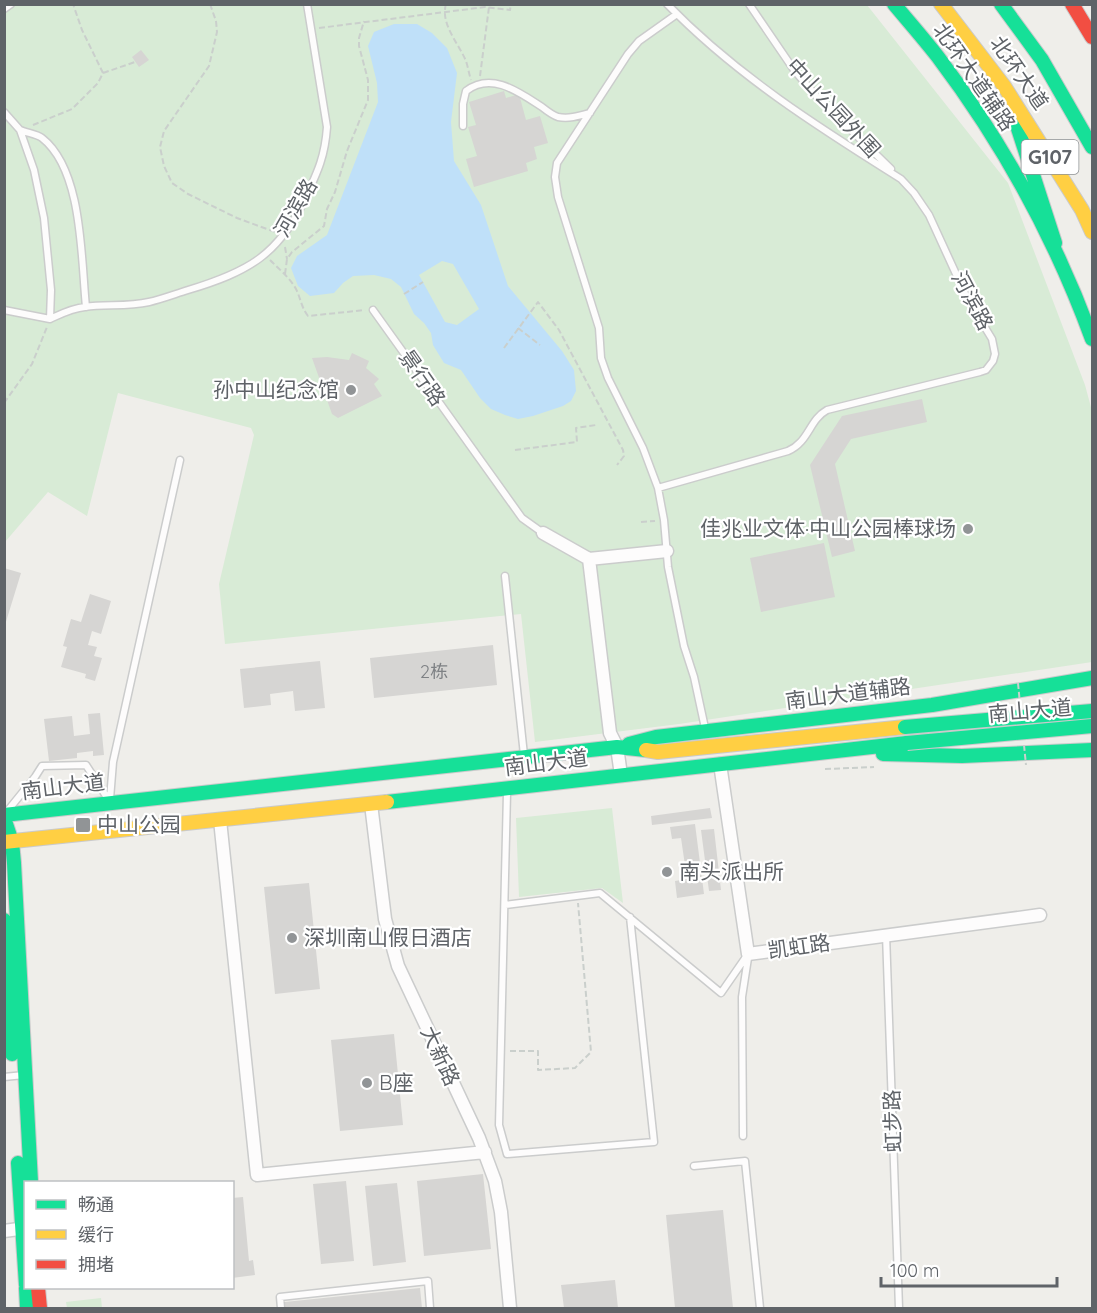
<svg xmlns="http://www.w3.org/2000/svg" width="1097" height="1313" viewBox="0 0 1097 1313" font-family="Quicksand,'Noto Sans SC',sans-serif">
	<rect width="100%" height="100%" fill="#efeeea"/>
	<path fill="#d8ebd6" d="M 5,5 L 867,5 L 1008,183 L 1085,385 L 1092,411 L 1092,662 L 679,724 L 535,742 L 521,614 L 225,644 L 219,584 L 254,435 L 251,428 L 118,393 L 87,516 L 48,492 L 5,542 Z
		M 612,808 L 623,903 L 602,888 L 519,897 L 516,818 Z
		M 101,1298 L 102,1308 L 67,1308 L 66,1302 Z"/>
	<path fill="#bfe0f9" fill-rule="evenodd" d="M 394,24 L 417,24 L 432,33 L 447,48 L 457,73 L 451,122 L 454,161 L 481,205 L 508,286 L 562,351 L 574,370 L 576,391 L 571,401 L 563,406 L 533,416 L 518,419 L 505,415 L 491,409 L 480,398 L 461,370 L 444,363 L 433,345 L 431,333 L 424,323 L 414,314 L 401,287 L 391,279 L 374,275 L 353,276 L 343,283 L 334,293 L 310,296 L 298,286 L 291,268 L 297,256 L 327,235 L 378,102 L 377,83 L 368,46 L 374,32 ZM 442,261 L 453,264 L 479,309 L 457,325 L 445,322 L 419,275 Z"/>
	<path fill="#d6d5d3" d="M 141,50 L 149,60 L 139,67 L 132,57 Z
		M 504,91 L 506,98 L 519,94 L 526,120 L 540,116 L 548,143 L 534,147 L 537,159 L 526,163 L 528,171 L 474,187 L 466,159 L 477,156 L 468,127 L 476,125 L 469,102 Z
		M 352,353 L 369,361 L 366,368 L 379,379 L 374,384 L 382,396 L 338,418 L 332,414 L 312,358 L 327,357 L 349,360 Z
		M 922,399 L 927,422 L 851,439 L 835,464 L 855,551 L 832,557 L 810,465 L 842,416 Z
		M 824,543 L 835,597 L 761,612 L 750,558 Z
		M 4,568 L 21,573 L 5,625 L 4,625 Z
		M 90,594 L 111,601 L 101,634 L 92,631 L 88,645 L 97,647 L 94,656 L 102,658 L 95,681 L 85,678 L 86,674 L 61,667 L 67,647 L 63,646 L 71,619 L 81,622 Z
		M 493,645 L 497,685 L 374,698 L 370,658 Z
		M 320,661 L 325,708 L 295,711 L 293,691 L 270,694 L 271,705 L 244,708 L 240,669 Z
		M 100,713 L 104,755 L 93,756 L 93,751 L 77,753 L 77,758 L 49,761 L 44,719 L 72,716 L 74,736 L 90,734 L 88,714 Z
		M 710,808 L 712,818 L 652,825 L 651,816 Z
		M 695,824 L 704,894 L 677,898 L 675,881 L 687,879 L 681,838 L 672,839 L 670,827 Z
		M 714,829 L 721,890 L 709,891 L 701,830 Z
		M 309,883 L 320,989 L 275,994 L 264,887 Z
		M 394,1034 L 403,1125 L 340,1131 L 331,1040 Z
		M 483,1174 L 491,1249 L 424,1256 L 417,1181 Z
		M 346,1181 L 354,1261 L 321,1264 L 313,1184 Z
		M 397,1183 L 406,1262 L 373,1266 L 365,1186 Z
		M 243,1197 L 249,1261 L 253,1260 L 255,1275 L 232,1278 L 232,1198 Z
		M 723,1210 L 733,1308 L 675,1308 L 666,1215 Z
		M 615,1280 L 618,1308 L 564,1308 L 561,1285 Z
		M 420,1288 L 422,1308 L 285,1308 L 285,1302 Z"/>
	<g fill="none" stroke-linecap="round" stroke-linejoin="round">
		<g stroke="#cbcccc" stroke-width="9">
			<path id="lane" d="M 749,4 L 794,70 L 818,98 L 891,169
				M 4,9 L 11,4
				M 677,14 L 639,41 L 628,54 L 557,163 L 555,177 L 558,197 L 599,328 L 601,358 L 608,378 L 643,448 L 658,488 L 664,520 L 668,567 L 684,646 L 694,677 L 705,728
				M 4,112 L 20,130 L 34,170 L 44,218 L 51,290 L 50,319
				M 463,126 L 463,104 L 466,91 C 492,71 520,93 542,107 C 547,111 552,115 558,117 C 569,119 579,116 590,113
				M 20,130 C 27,133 37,134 42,138 C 83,170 81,259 86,307
				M 4,310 L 50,319
				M 373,310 L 522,518 L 543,533
				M 50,319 C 61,314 72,308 85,307 C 106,304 127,307 149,302 C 162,299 175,294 188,290 C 248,272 279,255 306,197 C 318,171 325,156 327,127 L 307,4
				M 658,488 L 788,451 C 809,442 809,420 827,410 L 980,372 L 986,370 L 993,361 L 995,354 L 992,339 L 967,298 L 929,215 L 914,193 L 901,179 C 818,127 736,75 667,4
				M 505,576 L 524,755
				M 507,793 L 499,1125 L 507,1154 L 654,1142 L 630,917
				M 110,799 L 113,762 L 180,460
				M 9,809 L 35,777 L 42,766 L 86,765 L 108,799
				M 505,905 L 600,893 L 721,993 L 748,954
				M 886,934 L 899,1308
				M 4,1077 L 24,1075
				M 743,1136 L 742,997 L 748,958
				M 694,1166 L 745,1161 L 760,1308
				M 281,1308 L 280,1297 L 428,1281 L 430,1308"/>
		</g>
		<g stroke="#cbcccc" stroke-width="15">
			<path id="street" d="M 543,533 L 589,559 L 667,551
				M 589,559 L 610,733 L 617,747 L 621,775
				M 720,764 L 748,954 L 1040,915
				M 371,804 L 385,919 L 398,966 L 479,1138 L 495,1181 L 501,1212 L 510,1308
				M 220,820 L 257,1175 L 485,1152
				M 4,1231 L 26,1228"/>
		</g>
		<g stroke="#cacacb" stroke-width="16">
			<path id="fast" d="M 894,4 C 909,22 924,39 938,57 C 1003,143 1055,238 1092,339
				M 1001,4 L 1042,60 L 1092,147
				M 1014,116 L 1055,243
				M 629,744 L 656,737 L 932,705 L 1092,678
				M 883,754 L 962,756 L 1092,750
				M 387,802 L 907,743
				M 4,815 L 617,747 L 646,750
				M 4,818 L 12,842 L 14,863 L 31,1182
				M 4,920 L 12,1054
				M 18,1163 L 26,1285
				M 26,1288 L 27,1308"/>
		</g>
		<g stroke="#cacacb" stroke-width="16">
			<path id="slow" d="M 941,4 L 1004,86 L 1082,210 L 1092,232
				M 646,750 L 658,752 L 905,727
				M 4,842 L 387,802"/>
		</g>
		<g stroke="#cacacb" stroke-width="16">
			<path id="jam" d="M 1072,4 L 1092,37
				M 38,1288 L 40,1308"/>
		</g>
		<path stroke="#cacfcc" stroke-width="2" stroke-dasharray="6 3" stroke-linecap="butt" d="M 210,4 L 216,21 L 217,32 L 209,66 L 164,131 L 160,147 L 164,166 L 172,183 L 188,194 L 237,218 L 275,232
			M 446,4 C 440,24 459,44 466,61 C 468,67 469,74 471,80
			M 319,28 L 485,7 L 510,10 L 511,4
			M 103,73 L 135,62
			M 480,76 L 489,7
			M 33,125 L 72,109 L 98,83 L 103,73 L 82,30 L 73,4
			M 285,247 L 287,259
			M 270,260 C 279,269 290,278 296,289 C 301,299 301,307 308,316 L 365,310
			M 285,274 L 287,259 L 292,252 L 324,226 L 327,209 L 335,192 L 347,151 L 368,100 L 368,80 L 359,46 L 359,38 L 364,21
			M 404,294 L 423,282
			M 518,328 L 540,345
			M 504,348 L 538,302 L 559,330 L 623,450 L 624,456 L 617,465
			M 4,403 L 32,364 L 47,327
			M 515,450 L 577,442 L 576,428 L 596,425
			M 641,522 L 655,521
			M 825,769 L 874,767
			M 510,1051 L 538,1051 L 538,1070 L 575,1068 L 591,1052 L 578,903"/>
		<use href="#lane" stroke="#fdfcfc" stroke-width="6"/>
		<use href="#street" stroke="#fdfcfc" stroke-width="12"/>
		<use href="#fast" stroke="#16e098" stroke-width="14"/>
		<use href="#slow" stroke="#ffcf43" stroke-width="14"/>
		<use href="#jam" stroke="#f24e42" stroke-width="14"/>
		<g stroke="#cacacb" stroke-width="16" stroke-linecap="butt">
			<path id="fast-bridge" d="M 905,727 L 1092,711
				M 907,743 L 1092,726"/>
		</g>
		<path stroke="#cacfcc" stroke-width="2" stroke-dasharray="6 3" stroke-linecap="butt" d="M 1018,683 L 1020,704
			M 1024,745 L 1026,765"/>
		<use href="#fast-bridge" stroke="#16e098" stroke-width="14"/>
	</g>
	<g fill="#919496" stroke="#fff" stroke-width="2">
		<circle cx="351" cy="390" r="6"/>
		<circle cx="968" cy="529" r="6"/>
		<rect x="75" y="817" width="16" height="16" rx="3"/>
		<circle cx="667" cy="872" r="6"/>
		<circle cx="292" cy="938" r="6"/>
		<circle cx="367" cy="1083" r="6"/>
	</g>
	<g text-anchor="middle" stroke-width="4.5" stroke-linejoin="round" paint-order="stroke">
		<g font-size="18" fill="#7e8184">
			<text x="434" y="678">2栋</text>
		</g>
		<rect fill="#fff" stroke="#8f9295" stroke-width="1.5" x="1021.5" y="140" width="57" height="34" rx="4.5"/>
		<g font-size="20" font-weight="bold" fill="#5f6368">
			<text x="1050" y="164">G107</text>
		</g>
		<g font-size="21" fill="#5f6368" stroke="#fff">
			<text transform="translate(1019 73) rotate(55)" y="7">北环大道</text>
			<text transform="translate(974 77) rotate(55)" y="7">北环大道辅路</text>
			<text transform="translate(833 108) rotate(47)" y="7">中山公园外围</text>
			<text transform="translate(296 208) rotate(-60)" y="7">河滨路</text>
			<text transform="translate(972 301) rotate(62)" y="7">河滨路</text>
			<text transform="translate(422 378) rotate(55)" y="7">景行路</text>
			<text transform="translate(848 694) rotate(-7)" y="7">南山大道辅路</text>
			<text transform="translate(1030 711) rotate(-5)" y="7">南山大道</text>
			<text transform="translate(546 763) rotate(-7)" y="7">南山大道</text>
			<text transform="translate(63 787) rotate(-7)" y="7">南山大道</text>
			<text transform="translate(799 947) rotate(-8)" y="7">凯虹路</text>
			<text transform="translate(440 1056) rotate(65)" y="7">大新路</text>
			<text transform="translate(893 1121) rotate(-92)" y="7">虹步路</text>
		</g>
		<g font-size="21" fill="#5f6368" stroke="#fff" text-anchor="start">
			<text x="339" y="397" text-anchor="end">孙中山纪念馆</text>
			<text x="956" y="536" text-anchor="end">佳兆业文体·中山公园棒球场</text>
			<text x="97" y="832">中山公园</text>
			<text x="679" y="879">南头派出所</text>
			<text x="304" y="945">深圳南山假日酒店</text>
			<text x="379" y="1090">B座</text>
		</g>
	</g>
	<rect width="1097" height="1313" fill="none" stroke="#5f6368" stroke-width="12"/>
	<rect x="24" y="1181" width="210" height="108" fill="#ffffff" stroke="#bfc1c3" stroke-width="1.5"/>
	<rect x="36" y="1200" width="30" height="9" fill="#16e098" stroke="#bfc1c3" stroke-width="1.5"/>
	<text x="78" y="1211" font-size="18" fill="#5f6368">畅通</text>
	<rect x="36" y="1230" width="30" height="9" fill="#ffcf43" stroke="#bfc1c3" stroke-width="1.5"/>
	<text x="78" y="1241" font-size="18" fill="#5f6368">缓行</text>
	<rect x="36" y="1260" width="30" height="9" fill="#f24e42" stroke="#bfc1c3" stroke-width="1.5"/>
	<text x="78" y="1271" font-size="18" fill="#5f6368">拥堵</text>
	<path d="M881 1277v9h176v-9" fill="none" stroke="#5f6368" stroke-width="3"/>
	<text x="890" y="1277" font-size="18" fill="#5f6368" stroke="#ffffff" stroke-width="4.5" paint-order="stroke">100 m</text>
</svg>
